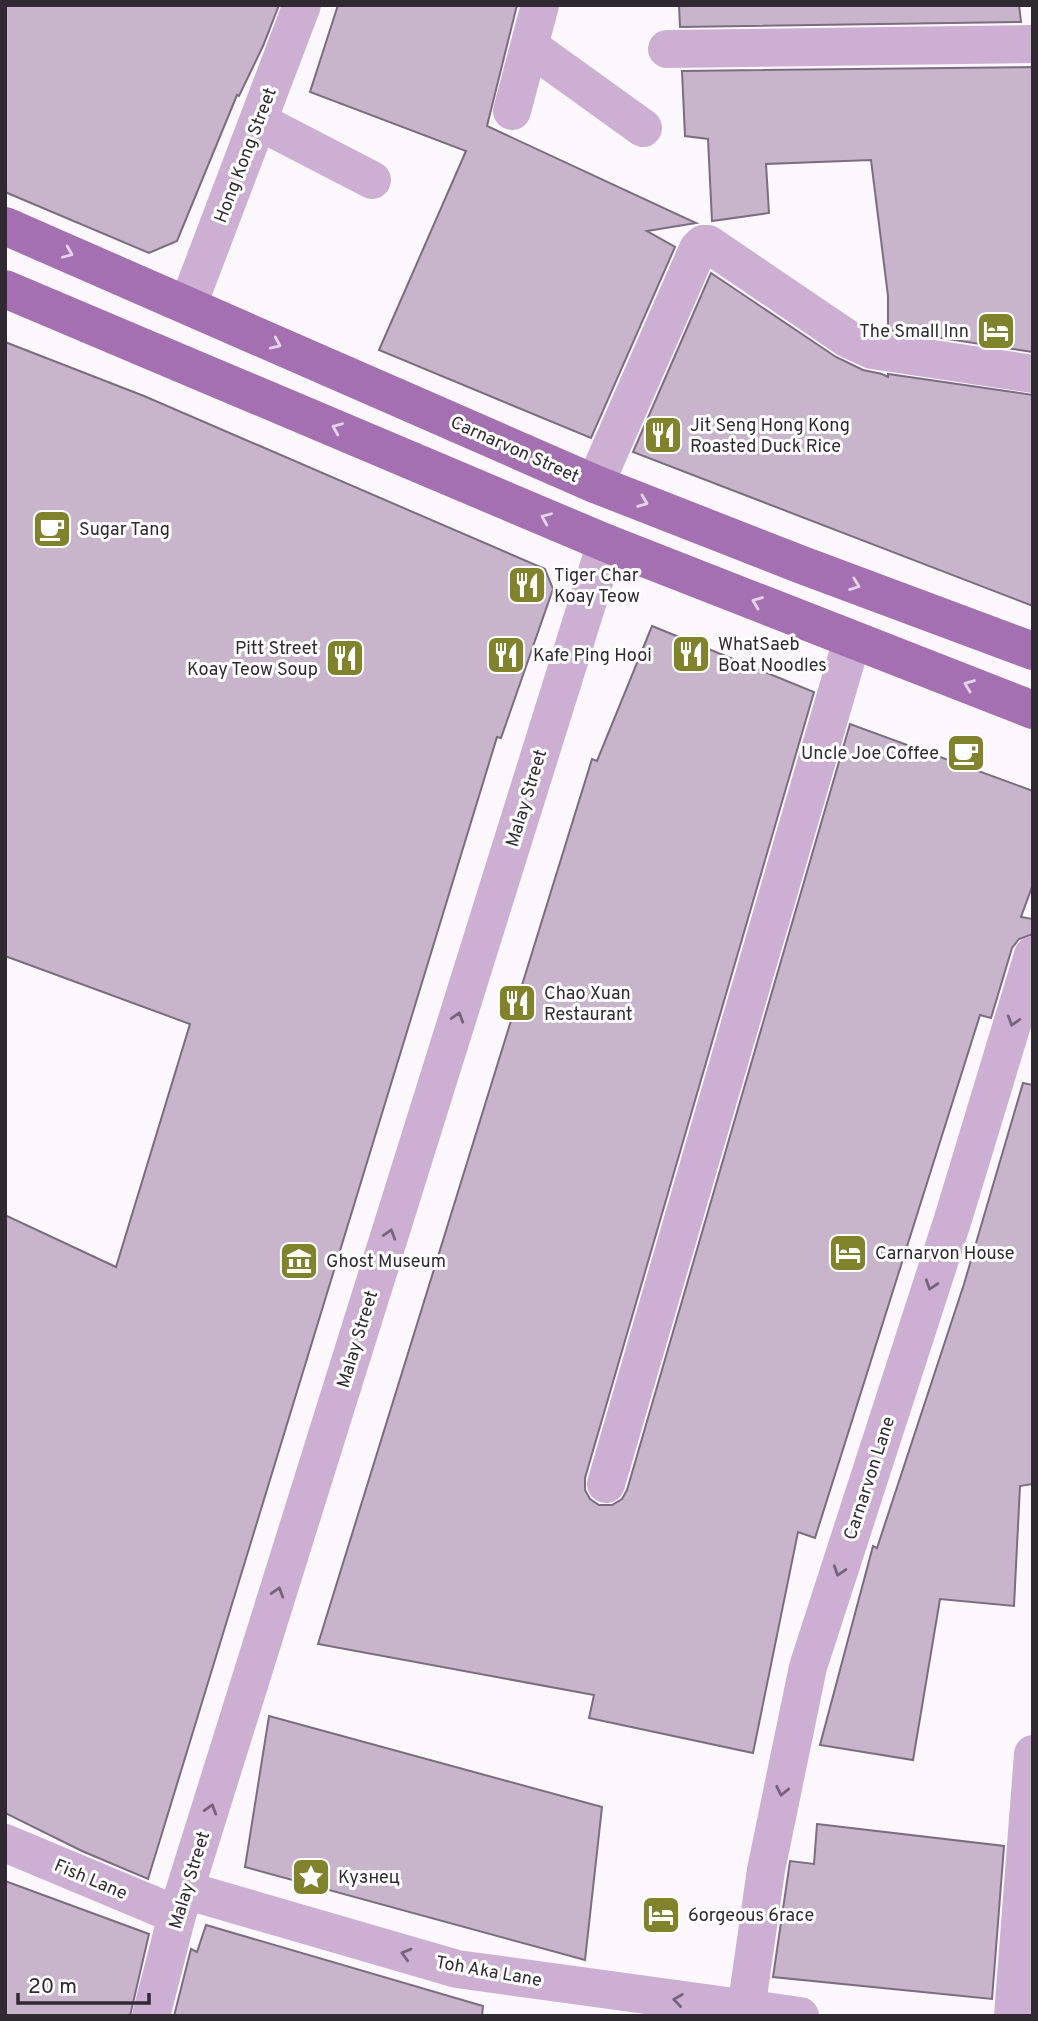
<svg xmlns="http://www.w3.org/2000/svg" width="1038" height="2021" viewBox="0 0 1038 2021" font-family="Overpass,sans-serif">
	<rect width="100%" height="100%" fill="#fbf7fc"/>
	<path fill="#c8b5cc" stroke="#7c6c80" stroke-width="2" d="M 5,5 L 279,5 L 263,46 L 239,96 L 237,95 L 177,241 L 149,253 L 5,192 Z
		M 338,5 L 517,5 L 487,126 L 696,223 L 647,231 L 675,247 L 591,438 L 379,350 L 466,151 L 310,92 Z
		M 679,5 L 1019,5 L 1021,22 L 680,27 Z
		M 1033,67 L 1033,352 L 888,330 L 888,296 L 871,160 L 766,164 L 769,213 L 712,221 L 708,139 L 685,136 L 682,71 Z
		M 711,273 L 836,357 L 863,370 L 882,374 L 888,377 L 888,374 L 1033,395 L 1033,606 L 633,452 Z
		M 5,342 L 144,396 L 545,569 L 553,589 L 501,738 L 497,737 L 148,1879 L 82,1851 L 5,1813 L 5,1215 L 116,1267 L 190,1024 L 5,956 Z
		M 652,626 L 814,692 L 585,1478 L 585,1490 L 590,1499 L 599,1505 L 612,1505 L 622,1499 L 627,1490 L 850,724 L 1033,791 L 1033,884 L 1021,917 L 1033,919 L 1033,934 L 1019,939 L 1012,948 L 991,1018 L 980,1015 L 815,1538 L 798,1532 L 753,1753 L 589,1718 L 594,1695 L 318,1644 L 592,759 L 597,761 Z
		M 1023,1083 L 1033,1085 L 1033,1484 L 1020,1486 L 1014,1606 L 940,1599 L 913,1760 L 820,1745 L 873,1546 L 877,1548 L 964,1284 Z
		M 269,1716 L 602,1807 L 585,1960 L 245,1867 Z
		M 817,1824 L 1004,1846 L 992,1999 L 773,1977 L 790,1861 L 814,1864 Z
		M 5,1881 L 149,1934 L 130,2016 L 5,2016 Z
		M 206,1925 L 483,2006 L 482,2016 L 174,2016 L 191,1949 L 197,1952 Z"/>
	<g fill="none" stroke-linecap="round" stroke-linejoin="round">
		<path stroke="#ccafd3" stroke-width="38" d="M 529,46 L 643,128
			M 667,49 L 1033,44
			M 512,111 L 540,5
			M 258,121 L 372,180
			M 188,305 L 302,5
			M 595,484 L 698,249 L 703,244 L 708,244 L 848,339 L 872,350 L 1033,374
			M 606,1484 L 852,640
			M 5,1843 L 177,1915
			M 185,1890 L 457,1969 L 800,2016
			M 746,2010 L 766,1870 L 808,1667 L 953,1219 L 1033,955
			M 151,2016 L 177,1915 L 606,543
			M 1013,2016 L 1033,1754"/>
		<path stroke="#a470b1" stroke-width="38" d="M 5,226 L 595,484 L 802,565 L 1033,651
			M 5,289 L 606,543 L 1033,710"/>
	</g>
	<defs><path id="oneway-chevron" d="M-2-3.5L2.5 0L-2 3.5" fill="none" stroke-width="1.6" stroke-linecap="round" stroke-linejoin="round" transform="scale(1.75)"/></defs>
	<g stroke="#e4d4e8">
		<use href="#oneway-chevron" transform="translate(68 253) rotate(23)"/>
		<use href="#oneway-chevron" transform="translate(276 344) rotate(24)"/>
		<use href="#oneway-chevron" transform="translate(337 428) rotate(-157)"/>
		<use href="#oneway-chevron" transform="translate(643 502) rotate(21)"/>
		<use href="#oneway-chevron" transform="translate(546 518) rotate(-157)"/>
		<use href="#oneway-chevron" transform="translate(855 585) rotate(20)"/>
		<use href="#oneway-chevron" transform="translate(757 602) rotate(-159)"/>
		<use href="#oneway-chevron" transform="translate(969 685) rotate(-159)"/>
	</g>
	<g stroke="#76657a">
		<use href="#oneway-chevron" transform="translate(458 1017) rotate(-73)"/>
		<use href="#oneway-chevron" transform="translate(1013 1021) rotate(107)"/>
		<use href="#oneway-chevron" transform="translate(390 1234) rotate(-73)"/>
		<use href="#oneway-chevron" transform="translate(931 1285) rotate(108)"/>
		<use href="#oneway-chevron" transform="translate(839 1571) rotate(108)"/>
		<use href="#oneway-chevron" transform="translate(278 1592) rotate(-73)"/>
		<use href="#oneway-chevron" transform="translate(782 1791) rotate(102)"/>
		<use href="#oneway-chevron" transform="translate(211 1809) rotate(-73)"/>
		<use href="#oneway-chevron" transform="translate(406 1954) rotate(-164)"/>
		<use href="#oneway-chevron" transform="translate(678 2000) rotate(-172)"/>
	</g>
	<defs>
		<g id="hotel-square" transform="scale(2.0125)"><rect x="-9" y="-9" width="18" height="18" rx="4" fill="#81822c" stroke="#fff"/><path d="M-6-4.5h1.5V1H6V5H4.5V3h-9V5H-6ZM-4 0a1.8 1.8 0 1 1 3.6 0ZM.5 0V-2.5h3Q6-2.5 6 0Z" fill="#fff"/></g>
		<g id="restaurant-square" transform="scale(2.0125)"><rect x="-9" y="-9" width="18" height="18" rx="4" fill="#81822c" stroke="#fff"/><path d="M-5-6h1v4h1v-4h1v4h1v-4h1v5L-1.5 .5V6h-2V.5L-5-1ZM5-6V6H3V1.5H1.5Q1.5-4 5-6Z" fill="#fff"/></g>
		<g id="cafe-square" transform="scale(2.0125)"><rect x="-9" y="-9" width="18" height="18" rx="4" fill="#81822c" stroke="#fff"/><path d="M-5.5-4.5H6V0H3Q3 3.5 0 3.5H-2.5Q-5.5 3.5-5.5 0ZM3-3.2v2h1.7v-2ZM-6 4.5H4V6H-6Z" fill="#fff"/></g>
		<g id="museum-square" transform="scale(2.0125)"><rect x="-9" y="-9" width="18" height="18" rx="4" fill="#81822c" stroke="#fff"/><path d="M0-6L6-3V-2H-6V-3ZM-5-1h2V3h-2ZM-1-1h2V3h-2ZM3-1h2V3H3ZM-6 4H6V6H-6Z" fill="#fff"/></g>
		<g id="sight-square" transform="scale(2.0125)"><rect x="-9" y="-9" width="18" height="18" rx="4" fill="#81822c" stroke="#fff"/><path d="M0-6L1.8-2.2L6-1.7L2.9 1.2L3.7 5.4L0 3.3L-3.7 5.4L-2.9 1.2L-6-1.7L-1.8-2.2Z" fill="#fff"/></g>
	</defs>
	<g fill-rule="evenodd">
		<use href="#hotel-square" x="996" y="331"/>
		<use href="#restaurant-square" x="663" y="435"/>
		<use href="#cafe-square" x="52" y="529"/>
		<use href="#restaurant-square" x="527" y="585"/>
		<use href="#restaurant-square" x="691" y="654"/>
		<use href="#restaurant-square" x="506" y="655"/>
		<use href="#restaurant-square" x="345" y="658"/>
		<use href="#cafe-square" x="966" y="753"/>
		<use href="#restaurant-square" x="517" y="1003"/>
		<use href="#hotel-square" x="848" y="1253"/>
		<use href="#museum-square" x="299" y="1261"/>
		<use href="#sight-square" x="311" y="1877"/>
		<use href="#hotel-square" x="661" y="1915"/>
	</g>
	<g text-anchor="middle" stroke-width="6" stroke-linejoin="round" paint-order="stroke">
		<g font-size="18" fill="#302932" stroke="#fff">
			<text transform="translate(245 155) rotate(-69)" y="6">Hong Kong Street</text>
			<text transform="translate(515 449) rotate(24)" y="6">Carnarvon Street</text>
			<text transform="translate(526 798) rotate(-73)" y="6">Malay Street</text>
			<text transform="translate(357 1339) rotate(-73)" y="6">Malay Street</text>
			<text transform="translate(869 1478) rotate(-72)" y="6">Carnarvon Lane</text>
			<text transform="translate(91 1879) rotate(23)" y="6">Fish Lane</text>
			<text transform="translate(189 1880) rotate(-73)" y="6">Malay Street</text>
			<text transform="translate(489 1971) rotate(10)" y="6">Toh Aka Lane</text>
		</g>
		<g font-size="18" fill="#302932" stroke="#fff" text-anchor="start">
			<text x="969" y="337" text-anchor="end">The Small Inn</text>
			<text x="690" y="431">Jit Seng Hong Kong<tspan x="690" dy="21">Roasted Duck Rice</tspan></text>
			<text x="79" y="535">Sugar Tang</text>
			<text x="554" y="581">Tiger Char<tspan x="554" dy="21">Koay Teow</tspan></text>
			<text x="718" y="650">WhatSaeb<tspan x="718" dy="21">Boat Noodles</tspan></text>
			<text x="318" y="654" text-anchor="end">Pitt Street<tspan x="318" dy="21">Koay Teow Soup</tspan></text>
			<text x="533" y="661">Kafe Ping Hooi</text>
			<text x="939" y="759" text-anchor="end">Uncle Joe Coffee</text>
			<text x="544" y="999">Chao Xuan<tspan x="544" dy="21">Restaurant</tspan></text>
			<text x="875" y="1259">Carnarvon House</text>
			<text x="326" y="1267">Ghost Museum</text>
			<text x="338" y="1883">Кузнец</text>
			<text x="688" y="1921">6orgeous 6race</text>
		</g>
	</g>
	<rect width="1038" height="2021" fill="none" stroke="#302932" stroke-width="14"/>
	<path d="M18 1993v10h131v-10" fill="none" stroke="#302932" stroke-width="3.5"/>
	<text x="28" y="1993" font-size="21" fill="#302932" stroke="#ffffff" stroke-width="5" paint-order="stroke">20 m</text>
</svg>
